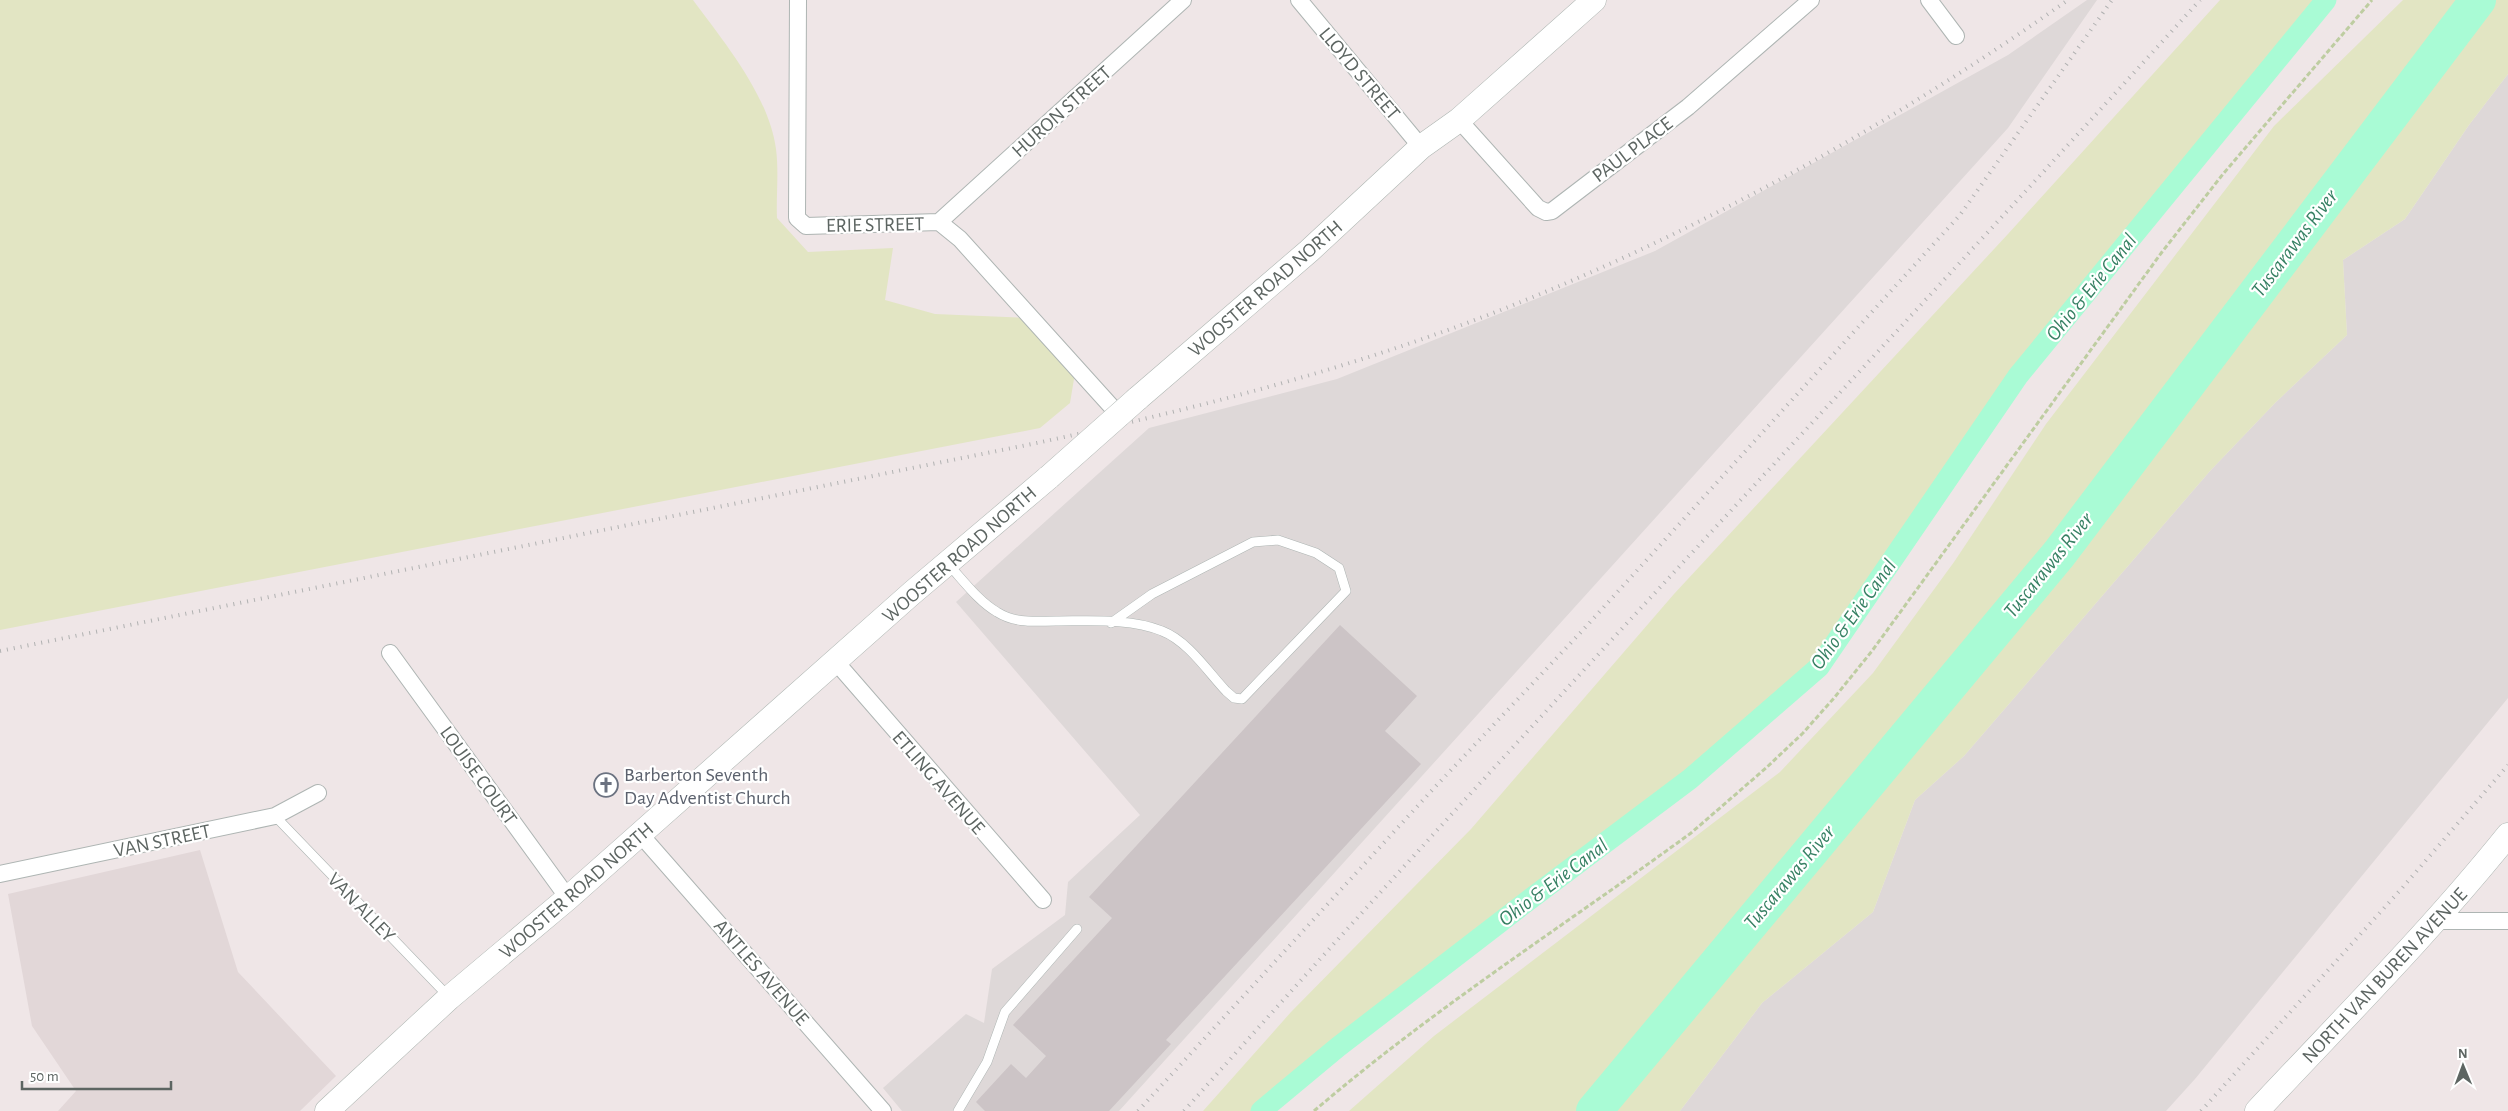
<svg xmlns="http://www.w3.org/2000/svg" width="2508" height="1111" viewBox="0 0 2508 1111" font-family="'Alegreya Sans',sans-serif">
	<rect width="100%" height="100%" fill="#efe6e7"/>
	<path fill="#ded8d8" d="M 2087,0 L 2097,0 L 2008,128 L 1119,1111 L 902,1111 L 883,1088 L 966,1014 L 984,1023 L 992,969 L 1065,915 L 1068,882 L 1140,815 L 956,602 L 1149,428 L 1337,379 L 1655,251 L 2008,55 Z
		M 2508,74 L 2508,698 L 2195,1079 L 2166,1111 L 1680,1111 L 1762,1003 L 1873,912 L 1915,800 L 1964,756 L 2210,471 L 2276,402 L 2347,335 L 2343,260 L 2405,219 L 2469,125 Z"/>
	<path fill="#e2d7d8" d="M 200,850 L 238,972 L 336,1076 L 300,1111 L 58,1111 L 76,1091 L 32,1026 L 8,894 Z"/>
	<path fill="#e2e5c3" d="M 0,0 L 693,0 C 724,42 769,96 776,149 C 779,172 776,196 777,218 L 808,252 L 893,248 L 885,300 L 935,314 L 1031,318 L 1076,367 L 1070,403 L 1040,428 L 0,630 Z
		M 2220,0 L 2325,0 L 2018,376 L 1819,667 L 1262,1111 L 1203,1111 L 1291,1012 L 1471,829 L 1674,594 L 2008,234 Z
		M 2403,0 L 2508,0 L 2508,74 L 2469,125 L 2405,219 L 2343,260 L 2347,335 L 2276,402 L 2210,471 L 1964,756 L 1915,800 L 1873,912 L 1762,1003 L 1680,1111 L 1349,1111 L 1434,1036 L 1780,772 L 1873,673 L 1954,562 L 2046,424 L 2274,126 Z"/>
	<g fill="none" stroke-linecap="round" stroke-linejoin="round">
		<path stroke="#a9fbd5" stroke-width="21" d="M 1261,1111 L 1338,1047 L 1521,906 L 1690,779 L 1819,667 L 2018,376 L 2326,0"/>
		<path stroke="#a9fbd5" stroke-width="36" d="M 1594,1111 L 2059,554 L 2478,0"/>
	</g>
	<path fill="#ccc4c6" d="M 1340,625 L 1417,696 L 1385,731 L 1421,764 L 1166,1040 L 1171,1044 L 1109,1111 L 985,1111 L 976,1102 L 1011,1064 L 1026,1078 L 1046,1056 L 1013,1025 L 1112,918 L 1089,897 Z"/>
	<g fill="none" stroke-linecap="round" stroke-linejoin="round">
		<g stroke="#aeb5b3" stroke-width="10">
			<path id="lane" d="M 948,564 C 963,580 978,601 997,612 C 1016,624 1035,621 1056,621 C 1090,621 1131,618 1162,631 C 1188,641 1208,672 1226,691 L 1234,698 L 1242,699 L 1346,591 L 1339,568 L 1316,553 L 1278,540 L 1253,542 L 1152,594 L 1111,623
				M 275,816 L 448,996
				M 958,1111 L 987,1062 L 1005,1012 L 1077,929"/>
		</g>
		<g stroke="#aeb5b3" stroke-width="18">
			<path id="street" d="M 798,0 L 797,218 L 806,226 L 939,222 L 960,239 L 1119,415
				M 1299,0 L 1421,147
				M 1929,0 L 1956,36
				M 1459,120 L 1538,208 L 1546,212 L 1552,211 L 1688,107 L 1811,0
				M 939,222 L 1183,0
				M 390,653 L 568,898
				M 836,662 L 1043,900
				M 640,834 L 883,1111
				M 0,874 L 275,816 L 318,793
				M 2434,921 L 2508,921"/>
		</g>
		<g stroke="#aeb6b2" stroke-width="25">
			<path id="secondary" d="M 1137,399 L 1309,251 L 1421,147 L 1459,120 L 1594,0
				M 327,1111 L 449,998 L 568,898 L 912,593 L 1049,477
				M 2257,1111 C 2342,1020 2430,932 2508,835"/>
		</g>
		<path stroke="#becda1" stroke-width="3" stroke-dasharray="5 2.5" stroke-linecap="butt" d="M 1314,1111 C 1433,1009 1565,925 1691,833 L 1766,768 L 1803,733 L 1834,698 L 1872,651 L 2162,252 L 2223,174 L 2372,0"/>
		<use href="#lane" stroke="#fff" stroke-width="9"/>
		<use href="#street" stroke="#fff" stroke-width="16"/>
		<use href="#secondary" stroke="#fff" stroke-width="24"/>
		<path stroke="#b0b1b1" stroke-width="4" stroke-dasharray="1 6" stroke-linecap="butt" d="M 0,651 L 1032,444 C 1187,411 1340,372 1488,315 C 1694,235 1888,127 2068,0
			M 1138,1111 L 1435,787 L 1582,631 L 1960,215 L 2112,0
			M 1184,1111 C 1517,736 1863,372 2200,0
			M 2201,1111 L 2403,887 L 2508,765"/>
		<g stroke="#aeb6b2" stroke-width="25" stroke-linecap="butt">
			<path id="secondary-bridge" d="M 1049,477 L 1137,399"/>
		</g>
		<use href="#secondary-bridge" stroke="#fff" stroke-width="24"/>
	</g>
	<defs>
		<g id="church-ring" transform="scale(1.25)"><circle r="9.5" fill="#fff" stroke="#6b7280" stroke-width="1.5"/><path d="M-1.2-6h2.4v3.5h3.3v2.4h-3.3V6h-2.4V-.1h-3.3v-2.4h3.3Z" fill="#6b7280"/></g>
	</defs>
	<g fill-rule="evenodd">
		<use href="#church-ring" x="606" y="785"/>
	</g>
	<g text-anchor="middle" stroke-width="4.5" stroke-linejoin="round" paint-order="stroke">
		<g font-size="20" fill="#5d6562" stroke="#fff">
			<text transform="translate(1360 73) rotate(50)" y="7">LLOYD STREET</text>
			<text transform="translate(1061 111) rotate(-42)" y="7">HURON STREET</text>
			<text transform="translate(1632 149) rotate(-37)" y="7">PAUL PLACE</text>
			<text transform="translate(875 224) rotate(-1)" y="7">ERIE STREET</text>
			<text transform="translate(1265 288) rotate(-41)" y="7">WOOSTER ROAD NORTH</text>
			<text transform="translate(959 554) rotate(-41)" y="7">WOOSTER ROAD NORTH</text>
			<text transform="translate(479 775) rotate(54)" y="7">LOUISE COURT</text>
			<text transform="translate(939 782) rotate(49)" y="7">ETLING AVENUE</text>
			<text transform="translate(162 840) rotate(-12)" y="7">VAN STREET</text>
			<text transform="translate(576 890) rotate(-41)" y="7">WOOSTER ROAD NORTH</text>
			<text transform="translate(362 907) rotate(46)" y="7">VAN ALLEY</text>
			<text transform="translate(762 972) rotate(49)" y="7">ANTLES AVENUE</text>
			<text transform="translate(2384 975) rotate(-47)" y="7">NORTH VAN BUREN AVENUE</text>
		</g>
		<g font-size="20" fill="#5b616d" stroke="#fff" text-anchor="start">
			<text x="624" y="781">Barberton Seventh<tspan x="624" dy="23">Day Adventist Church</tspan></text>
		</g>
		<g font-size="21" font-style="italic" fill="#378164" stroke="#fff">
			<text transform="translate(2294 243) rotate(-53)" y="7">Tuscarawas River</text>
			<text transform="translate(2091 287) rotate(-51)" y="7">Ohio &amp; Erie Canal</text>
			<text transform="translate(2048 565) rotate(-51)" y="7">Tuscarawas River</text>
			<text transform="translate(1853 614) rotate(-54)" y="7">Ohio &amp; Erie Canal</text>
			<text transform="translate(1789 877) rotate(-50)" y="7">Tuscarawas River</text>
			<text transform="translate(1553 882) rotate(-37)" y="7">Ohio &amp; Erie Canal</text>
		</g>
	</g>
	<g transform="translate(2463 1066) rotate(359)" stroke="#ffffff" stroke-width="4" paint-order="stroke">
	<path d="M0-4L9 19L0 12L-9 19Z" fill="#5d6562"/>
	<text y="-8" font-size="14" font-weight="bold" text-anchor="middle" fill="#5d6562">N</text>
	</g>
	<path d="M22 1081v8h149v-8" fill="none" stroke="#5d6562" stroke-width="2.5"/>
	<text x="30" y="1081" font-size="15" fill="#5d6562" stroke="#ffffff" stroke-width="4" paint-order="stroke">50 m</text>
</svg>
